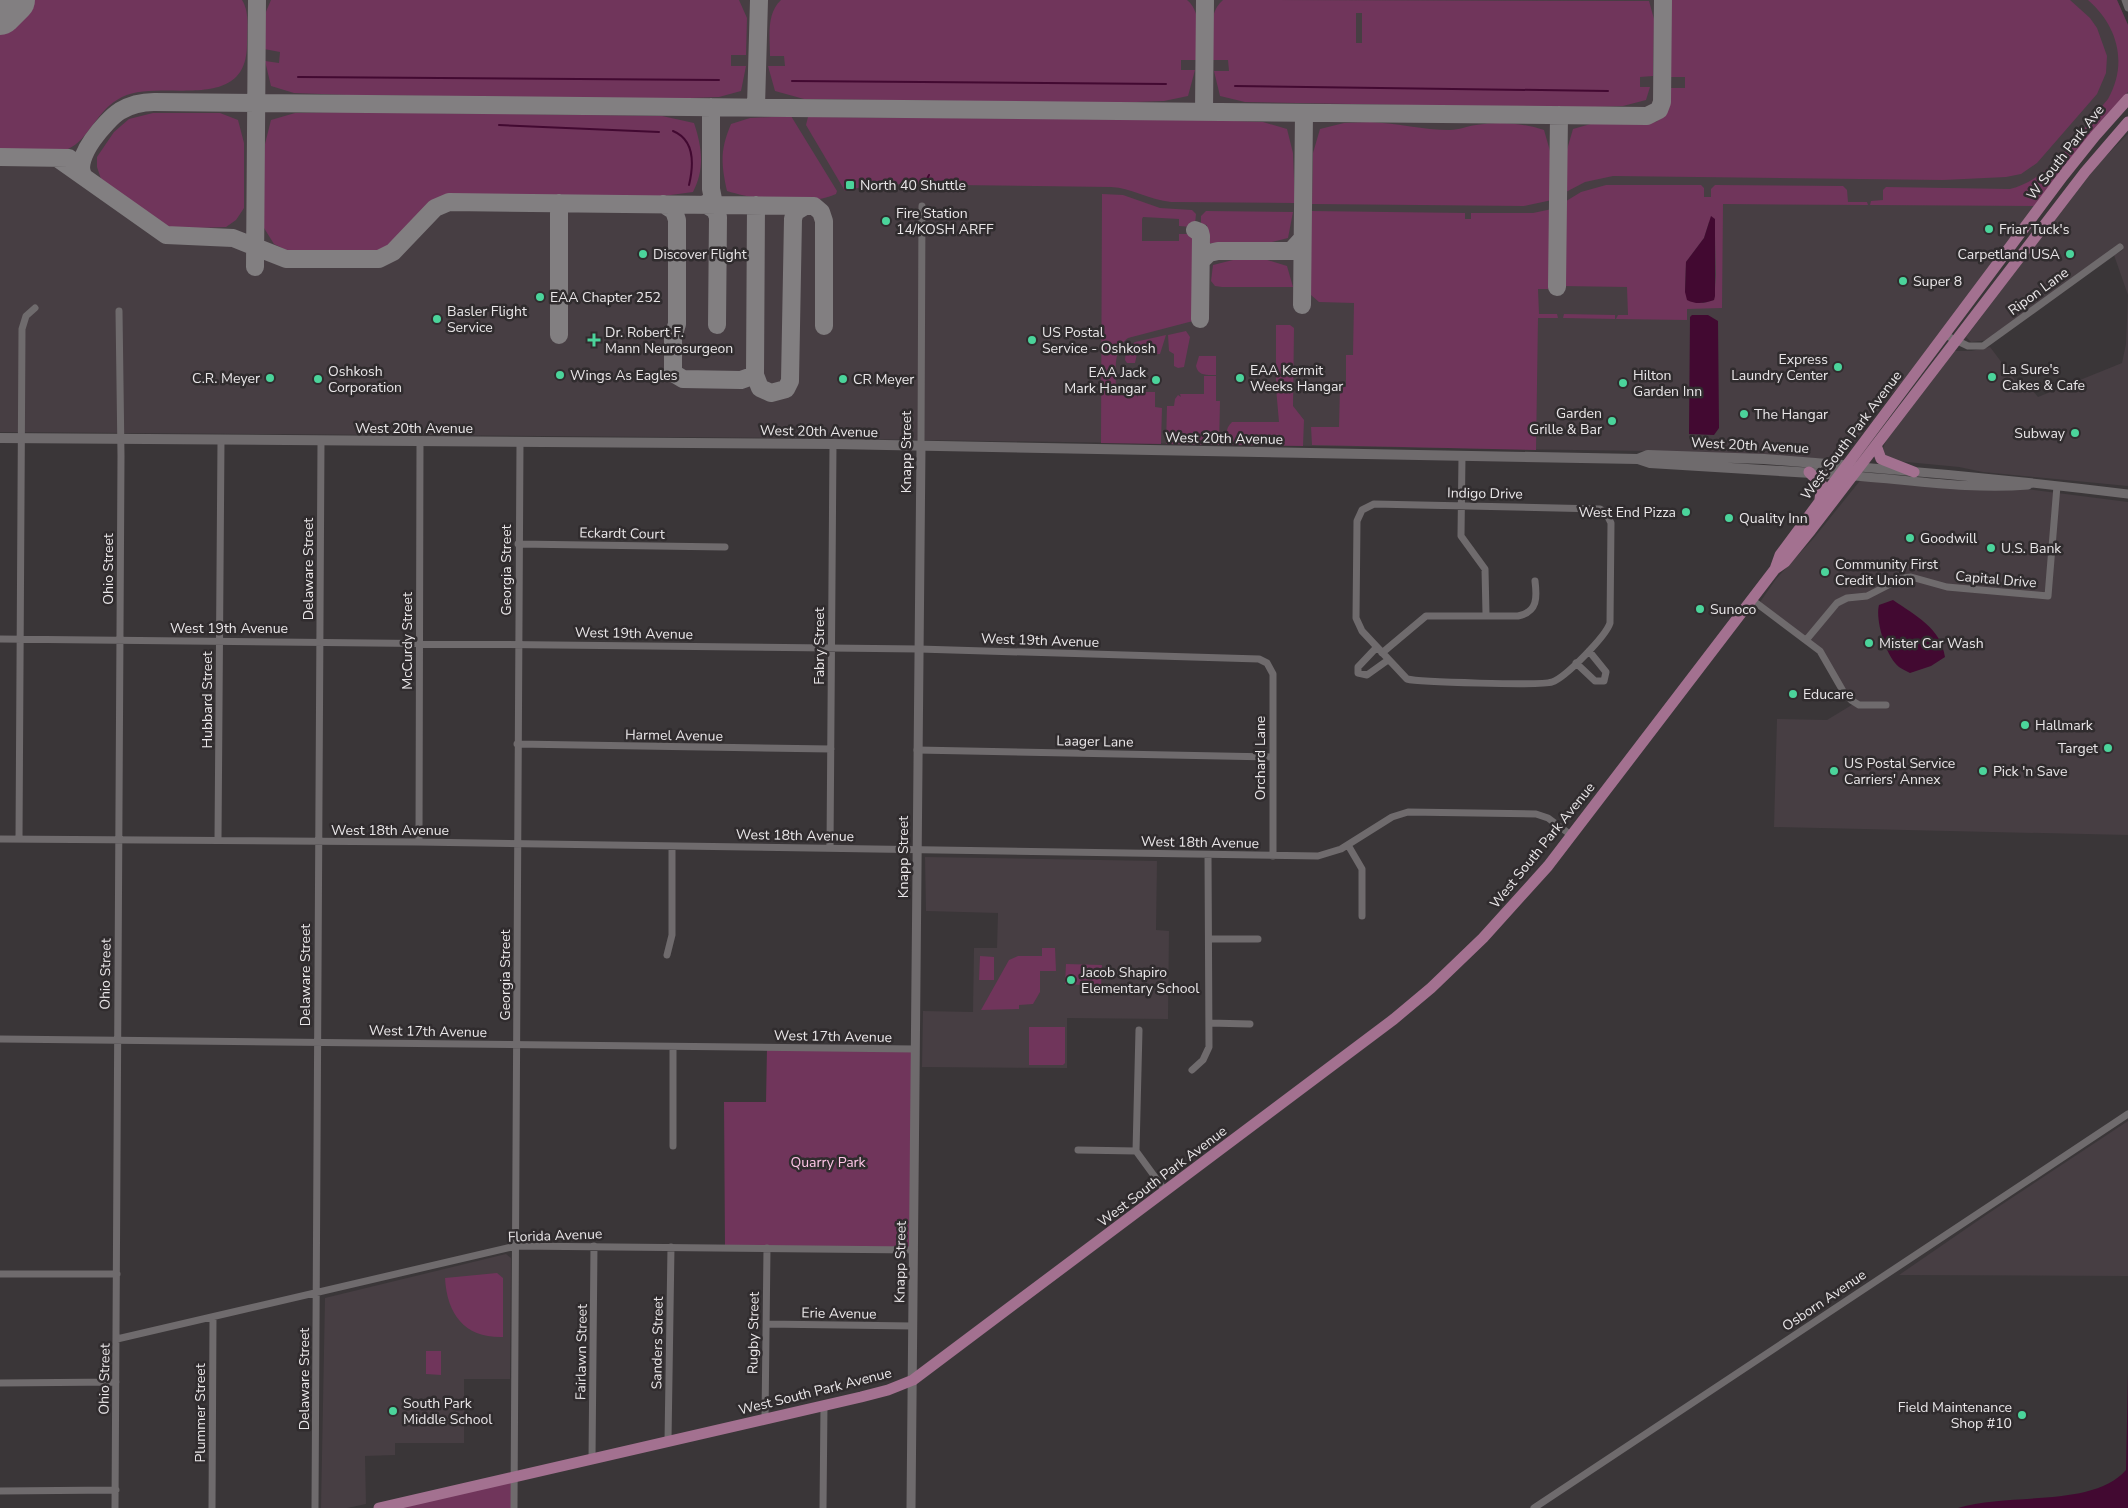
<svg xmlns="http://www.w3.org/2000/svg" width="2128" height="1508" viewBox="0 0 2128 1508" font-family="'Nunito Sans',sans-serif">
	<rect width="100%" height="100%" fill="#3a3638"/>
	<path fill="#473e43" d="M 0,0 L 2117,0 L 2128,25 L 2128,92 L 2093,131 L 1907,378 L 1884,402 L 1848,451 L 1835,459 L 1645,451 L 796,438 L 0,432 Z
		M 2128,134 L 2128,486 L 1983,472 L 1959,467 L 1896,461 L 1885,456 L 1883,448 L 1887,439 L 1953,351 L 1971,351 L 1990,347 L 2015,380 L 2023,379 L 2038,397 L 2122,363 L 2126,344 L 2128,295 L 2114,255 L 2123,250 L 2122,243 L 1989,340 L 1971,342 L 1966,337 L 2091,171 Z
		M 1863,477 L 2011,487 L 2128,502 L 2128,835 L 1774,827 L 1777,719 L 1827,720 L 1855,703 L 1825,658 L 1758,605 L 1776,579 L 1813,539 Z
		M 925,857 L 1157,861 L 1156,930 L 1169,931 L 1168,1019 L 1067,1018 L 1067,1068 L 922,1067 L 923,1011 L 973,1012 L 974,948 L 997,948 L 998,913 L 926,911 Z
		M 2128,1121 L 2128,1276 L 1899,1275 L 1989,1213 Z
		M 506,1254 L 511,1258 L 510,1379 L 464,1379 L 464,1443 L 395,1443 L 395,1455 L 365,1456 L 366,1504 L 347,1508 L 321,1508 L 325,1298 Z"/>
	<path fill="#70355b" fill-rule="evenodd" d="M 34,0 L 242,0 C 250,13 247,29 247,45 C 246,115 162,78 122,97 C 96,110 89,140 68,149 L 0,149 L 0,34 Z
		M 271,0 L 739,0 L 747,18 L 746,55 L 731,55 L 731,66 L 746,66 L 741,91 L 719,97 L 664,99 L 347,95 L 294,93 L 271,86 L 265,61 L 279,63 L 280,52 L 264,49 L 265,14 Z
		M 781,0 L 1187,0 C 1204,14 1196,41 1196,60 L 1181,60 L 1181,70 L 1195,70 L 1188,96 L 1164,101 L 1108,103 L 804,99 L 775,91 L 768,66 L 785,66 L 784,56 L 770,56 C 770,37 766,14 781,0 Z
		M 1223,0 L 1649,1 L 1654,19 L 1653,76 L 1640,77 L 1640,87 L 1650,87 L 1646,100 L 1623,106 L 1569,108 L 1245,102 L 1220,96 L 1214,71 L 1229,71 L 1228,60 L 1213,60 C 1211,41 1207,13 1223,0 ZM 1356,13 L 1362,13 L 1362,43 L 1356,43 Z
		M 1671,0 L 2070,0 L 2090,18 L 2097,28 L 2107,56 L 2106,73 L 2097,94 L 2037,163 L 2021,174 L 2006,177 L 1943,180 L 1613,176 L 1585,182 L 1564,193 L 1566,153 L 1573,129 L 1594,123 L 1656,122 C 1669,113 1671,103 1670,88 L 1685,88 L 1685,77 L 1671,77 Z
		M 2088,0 L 2117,0 L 2128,25 L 2128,92 L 2093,131 L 2034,206 L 1870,205 L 1871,201 L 1883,200 L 1883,190 L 1886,187 L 2010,189 C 2051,179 2082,130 2108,99 C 2128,64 2118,26 2088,0 Z
		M 346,112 L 662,116 L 694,123 C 702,147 705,169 693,192 L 641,199 L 449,197 L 435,203 L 384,250 L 374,253 L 290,252 L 274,244 L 264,228 L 263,163 L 265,144 L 271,120 L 295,113 Z
		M 153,113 L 220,113 L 238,120 L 244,143 L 244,208 L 236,220 L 226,227 L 170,229 L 101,179 L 97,167 L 97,157 L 114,132 L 129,119 Z
		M 791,116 L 837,191 L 836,194 C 808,207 756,200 727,191 C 721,164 720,150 731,124 L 750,118 Z
		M 808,117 L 1208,120 L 1263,122 L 1287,129 L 1293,153 L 1295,203 L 1171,202 C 1150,200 1132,188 1111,187 L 875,184 L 845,191 L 806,125 Z
		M 1370,122 C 1398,123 1423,130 1450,130 C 1459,130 1467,126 1476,125 C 1499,121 1522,123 1544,130 L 1550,151 L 1552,200 L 1524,206 L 1312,204 L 1313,153 L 1320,129 L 1344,123 Z
		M 1606,185 L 1701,185 L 1704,188 L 1704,197 L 1711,197 L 1711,189 L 1715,185 L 1843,186 L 1847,190 L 1848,202 L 1867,202 L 1868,205 L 1723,204 L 1722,308 L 1687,309 L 1687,320 L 1616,319 L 1618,315 L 1628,315 L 1627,287 L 1561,286 L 1563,203 L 1581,192 ZM 1709,222 L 1715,237 L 1716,275 L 1714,300 L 1703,303 L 1685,292 L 1686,262 L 1704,238 Z
		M 1102,194 L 1123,195 L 1160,208 L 1192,210 L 1196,214 L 1195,224 L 1192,227 L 1179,226 L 1179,219 L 1143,217 L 1142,219 L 1142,241 L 1179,241 L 1179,234 L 1192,234 L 1195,236 L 1193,321 L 1128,338 C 1112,349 1116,374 1116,391 L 1137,392 L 1137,398 L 1139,392 L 1155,392 L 1155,407 L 1162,408 L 1161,444 L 1101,443 Z
		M 1552,209 L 1552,289 L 1538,289 L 1539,314 L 1557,314 L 1558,318 L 1538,318 L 1536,450 L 1312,445 L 1311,427 L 1339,427 L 1340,387 L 1346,387 L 1346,355 L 1353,355 L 1354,303 L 1319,302 L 1311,295 L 1310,211 L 1465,213 L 1465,219 L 1471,219 L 1471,213 L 1533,213 Z
		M 1206,211 L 1293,212 L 1288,238 L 1264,244 L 1207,243 L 1207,225 L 1201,224 L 1201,216 Z
		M 1237,259 L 1264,259 L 1287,266 L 1293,287 L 1222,287 L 1215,286 L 1211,281 L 1213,265 Z
		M 1564,314 L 1615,315 L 1615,319 L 1563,318 Z
		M 1276,325 L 1290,325 L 1294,328 L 1293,406 L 1304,420 L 1303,446 L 1230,445 C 1225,438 1225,428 1232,422 L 1279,422 L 1276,388 Z
		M 1186,331 L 1190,337 L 1184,367 L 1178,368 L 1174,366 L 1174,354 L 1169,351 L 1168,335 Z
		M 1166,335 L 1160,354 L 1137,354 L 1135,363 L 1127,363 L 1125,360 L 1126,350 L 1135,342 Z
		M 1199,356 L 1216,356 L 1216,375 C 1207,375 1198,376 1196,366 Z
		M 1204,376 L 1216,376 L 1216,401 L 1220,401 L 1219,445 L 1166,444 L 1167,406 L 1174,406 L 1175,399 L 1178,395 L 1181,397 L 1180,394 L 1204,394 Z
		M 1042,948 L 1055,948 L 1056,971 L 1040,971 L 1040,992 L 1033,1004 L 1019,1005 L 1019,1009 L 981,1010 L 1009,960 L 1018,956 L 1042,956 Z
		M 980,956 L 994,957 L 994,980 L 979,980 Z
		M 1066,964 L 1102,965 L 1101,986 L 1065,984 Z
		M 1029,1027 L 1065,1027 L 1065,1063 L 1063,1065 L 1029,1065 Z
		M 767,1048 L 915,1049 L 914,1250 L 725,1248 L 724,1102 L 766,1102 Z
		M 497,1273 L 503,1278 L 503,1337 C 465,1338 447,1315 445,1278 Z
		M 426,1351 L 441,1351 L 441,1375 L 426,1374 Z
		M 515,1476 L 514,1508 L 376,1508 Z"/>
	<path fill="#420931" d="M 1711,216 L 1715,219 L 1715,296 L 1714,300 C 1704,303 1697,305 1687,300 L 1685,292 L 1686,262 L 1704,238 Z
		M 1692,315 L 1708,315 L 1718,321 L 1719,428 L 1714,435 L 1689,434 L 1690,317 Z
		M 1893,600 C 1916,616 1941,628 1945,657 L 1931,666 L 1910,673 C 1906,671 1902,669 1899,667 C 1886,657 1875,620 1879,605 Z
		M 2128,1373 L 2128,1508 L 1958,1508 C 2010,1492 2093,1508 2126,1470 Z"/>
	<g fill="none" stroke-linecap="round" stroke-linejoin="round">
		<path stroke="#420931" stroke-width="2" d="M 298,77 L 719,80
			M 792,81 L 1166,84
			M 1235,86 L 1608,91
			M 499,125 L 659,132
			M 673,131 C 695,140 694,164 689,185
			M 927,179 L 929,175"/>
		<path stroke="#827f81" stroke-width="18" d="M 756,106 L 759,0
			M 711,107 L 711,189 L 714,204
			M 1204,112 L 1205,0
			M 0,157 L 69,158
			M 57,158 L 166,235 L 233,238 L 286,259 L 379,259 L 393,252 L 435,208 L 449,202 L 814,206 L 821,212 L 824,221 L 824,326
			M 83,175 C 73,158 106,120 120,111 C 130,105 142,102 154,102 L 1647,116 L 1659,110 L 1662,102 L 1663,0
			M 663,204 L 674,211 L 677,220 L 677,324 L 673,337 L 673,373 L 683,379 L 741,380 L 755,375
			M 705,204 L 715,210 L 718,217 L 717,325
			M 756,205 L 755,375 L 760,388 L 771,393 L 786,389 L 790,381 L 793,219 L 795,212 L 805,206
			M 1195,230 L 1200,232 L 1201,236 L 1200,319
			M 1201,261 L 1209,253 L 1218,251 L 1291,251 L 1302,239
			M 255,267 L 257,0
			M 1557,287 L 1559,115
			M 1302,305 L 1304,113
			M 559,335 L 559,203"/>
		<path stroke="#827f81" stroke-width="44" d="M 0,13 L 13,0"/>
		<path stroke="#6f6b6d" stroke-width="7" d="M 2125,0 L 2128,8
			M 1945,335 L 1968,346 L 1983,346 L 2120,247
			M 921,446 L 922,206
			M 1462,456 L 1461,536 L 1485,569 L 1486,614
			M 1374,504 L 1600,509 L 1606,513 L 1611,523 L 1610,623 C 1606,636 1565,678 1552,682 C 1541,686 1418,682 1407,679 L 1362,631 L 1356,618 L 1357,521 L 1362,510 Z
			M 518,544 L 725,547
			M 1751,599 L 1820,651 L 1843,691 L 1851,700 L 1859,705 L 1886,705
			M 0,639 L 919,649 L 1259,659 L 1267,663 L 1273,674 L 1273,856
			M 1807,639 L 1837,603 L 1847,598 L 1867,596 L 1902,578 L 1911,577 L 1947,587 L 2048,596 L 2057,486
			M 1376,648 L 1358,667 L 1358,673 L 1367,675 L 1388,660
			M 1382,653 L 1426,616 L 1518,616 C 1538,612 1537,597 1535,581
			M 1576,663 L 1595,681 L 1604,681 L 1606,672 L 1589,651
			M 517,744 L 831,749
			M 917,750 L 1272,757
			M 0,839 L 419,842 L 1318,856 L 1341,849 L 1392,817 L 1408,812 L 1536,814 L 1548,818 L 1571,835
			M 19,839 L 22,329 L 26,316 L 35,308
			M 218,840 L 221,440
			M 419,842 L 420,441
			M 1348,845 L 1362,869 L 1362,916
			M 830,848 L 833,444
			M 1210,939 L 1258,939
			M 667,955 L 672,935 L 672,846
			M 1209,1023 L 1250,1024
			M 1139,1030 L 1136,1151 L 1166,1192
			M 0,1039 L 915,1049
			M 1192,1070 L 1203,1060 L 1209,1047 L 1208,855
			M 673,1146 L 673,1047
			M 1078,1150 L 1136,1151
			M 0,1274 L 117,1274
			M 766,1324 L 913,1326
			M 117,1339 L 516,1246 L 914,1250
			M 0,1383 L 116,1382
			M 765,1419 L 767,1248
			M 668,1441 L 671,1247
			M 592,1459 L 594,1246
			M 0,1491 L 116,1490
			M 115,1508 L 121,456 L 119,311
			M 212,1508 L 213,1317
			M 315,1508 L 321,441
			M 514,1508 L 520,442
			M 823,1508 L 824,1405
			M 1534,1508 L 2128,1114"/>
		<path stroke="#6f6b6d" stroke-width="9" d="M 1860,467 C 1950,474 2039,483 2128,494
			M 1854,476 C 1911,480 1971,490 2028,485
			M 911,1508 L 921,446"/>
		<path stroke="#6f6b6d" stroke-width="10" d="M 0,438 L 833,444 L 1638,459 L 1650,463 L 1845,475
			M 1638,459 L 1648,455 L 1764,459 L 1853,466"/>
		<path stroke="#a37190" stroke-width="11" d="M 1876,445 L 1881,459 L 1914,472
			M 1809,472 L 1822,485 L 1820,499
			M 1775,569 L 1785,562 L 1811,530 L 2085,172 L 2128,122
			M 379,1508 L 861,1397 L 888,1390 L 913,1380 L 1394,1019 L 1431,988 L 1483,938 L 1548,866 L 1775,569 L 1780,555 L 1820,501 L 2063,176 L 2095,136 L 2128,99"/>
	</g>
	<g fill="#4bd49b" stroke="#302c2e" stroke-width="2">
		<rect x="845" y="180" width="10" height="10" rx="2.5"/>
		<circle cx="886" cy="221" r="5"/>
		<circle cx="1989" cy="229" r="5"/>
		<circle cx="643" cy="254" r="5"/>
		<circle cx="2070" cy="254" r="5"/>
		<circle cx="1903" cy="281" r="5"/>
		<circle cx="540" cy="297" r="5"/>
		<circle cx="437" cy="319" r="5"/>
		<path d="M591.5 332.5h5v5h5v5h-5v5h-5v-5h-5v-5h5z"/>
		<circle cx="1032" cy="340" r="5"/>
		<circle cx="1838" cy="367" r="5"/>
		<circle cx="560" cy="375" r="5"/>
		<circle cx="1992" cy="377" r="5"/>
		<circle cx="270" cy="378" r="5"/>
		<circle cx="1240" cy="378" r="5"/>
		<circle cx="318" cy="379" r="5"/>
		<circle cx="843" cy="379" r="5"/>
		<circle cx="1156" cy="380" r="5"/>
		<circle cx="1623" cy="383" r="5"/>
		<circle cx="1744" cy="414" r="5"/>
		<circle cx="1612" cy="421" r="5"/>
		<circle cx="2075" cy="433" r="5"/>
		<circle cx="1686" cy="512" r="5"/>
		<circle cx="1729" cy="518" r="5"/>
		<circle cx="1910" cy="538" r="5"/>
		<circle cx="1991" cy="548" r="5"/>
		<circle cx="1825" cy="572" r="5"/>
		<circle cx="1700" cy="609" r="5"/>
		<circle cx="1869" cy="643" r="5"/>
		<circle cx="1793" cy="694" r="5"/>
		<circle cx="2025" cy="725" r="5"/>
		<circle cx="2108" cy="748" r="5"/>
		<circle cx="1834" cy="771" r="5"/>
		<circle cx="1983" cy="771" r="5"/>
		<circle cx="1071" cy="980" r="5"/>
		<circle cx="393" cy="1411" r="5"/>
		<circle cx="2022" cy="1415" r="5"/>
	</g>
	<g text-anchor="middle" stroke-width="5" stroke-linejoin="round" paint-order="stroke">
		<g font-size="14" fill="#e9e6e8" stroke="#302c2e">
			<text transform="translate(2065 152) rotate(-52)" y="5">W South Park Ave</text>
			<text transform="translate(2038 291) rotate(-36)" y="5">Ripon Lane</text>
			<text x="414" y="433">West 20th Avenue</text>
			<text transform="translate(819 431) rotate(1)" y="5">West 20th Avenue</text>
			<text transform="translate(1851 435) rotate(-53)" y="5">West South Park Avenue</text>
			<text transform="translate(1224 438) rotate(1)" y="5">West 20th Avenue</text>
			<text transform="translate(1750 445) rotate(3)" y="5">West 20th Avenue</text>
			<text transform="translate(906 452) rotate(-90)" y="5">Knapp Street</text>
			<text transform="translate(1485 493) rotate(1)" y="5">Indigo Drive</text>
			<text transform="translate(622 533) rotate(1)" y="5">Eckardt Court</text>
			<text transform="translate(108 569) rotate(-90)" y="5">Ohio Street</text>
			<text transform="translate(308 569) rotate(-90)" y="5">Delaware Street</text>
			<text transform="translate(506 570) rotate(-90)" y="5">Georgia Street</text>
			<text transform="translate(1996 579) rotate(5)" y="5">Capital Drive</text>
			<text x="229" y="633">West 19th Avenue</text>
			<text transform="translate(634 633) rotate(1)" y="5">West 19th Avenue</text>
			<text transform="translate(1040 640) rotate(2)" y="5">West 19th Avenue</text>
			<text transform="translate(407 641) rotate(-90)" y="5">McCurdy Street</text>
			<text transform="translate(819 646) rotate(-90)" y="5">Fabry Street</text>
			<text transform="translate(207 700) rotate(-90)" y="5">Hubbard Street</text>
			<text transform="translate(674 735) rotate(1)" y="5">Harmel Avenue</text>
			<text transform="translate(1095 741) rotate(1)" y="5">Laager Lane</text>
			<text transform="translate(1260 758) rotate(-90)" y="5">Orchard Lane</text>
			<text x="390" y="835">West 18th Avenue</text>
			<text transform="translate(795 835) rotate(1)" y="5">West 18th Avenue</text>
			<text transform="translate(1200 842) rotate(1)" y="5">West 18th Avenue</text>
			<text transform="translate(1542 845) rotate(-51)" y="5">West South Park Avenue</text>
			<text transform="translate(903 857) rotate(-90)" y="5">Knapp Street</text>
			<text transform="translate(105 974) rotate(-89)" y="5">Ohio Street</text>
			<text transform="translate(305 975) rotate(-90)" y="5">Delaware Street</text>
			<text transform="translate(505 975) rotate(-90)" y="5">Georgia Street</text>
			<text transform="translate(428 1031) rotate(1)" y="5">West 17th Avenue</text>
			<text transform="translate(833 1036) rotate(1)" y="5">West 17th Avenue</text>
			<text transform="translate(1162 1176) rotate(-37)" y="5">West South Park Avenue</text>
			<text transform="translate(555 1235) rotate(-2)" y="5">Florida Avenue</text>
			<text transform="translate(900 1262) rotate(-89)" y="5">Knapp Street</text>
			<text transform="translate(1824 1300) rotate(-34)" y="5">Osborn Avenue</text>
			<text transform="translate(839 1313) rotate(1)" y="5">Erie Avenue</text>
			<text transform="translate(753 1333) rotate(-89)" y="5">Rugby Street</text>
			<text transform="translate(657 1343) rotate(-89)" y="5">Sanders Street</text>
			<text transform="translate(581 1352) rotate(-89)" y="5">Fairlawn Street</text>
			<text transform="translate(104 1379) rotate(-89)" y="5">Ohio Street</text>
			<text transform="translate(304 1379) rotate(-90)" y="5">Delaware Street</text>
			<text transform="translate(815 1391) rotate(-14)" y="5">West South Park Avenue</text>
			<text transform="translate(200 1413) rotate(-90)" y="5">Plummer Street</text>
		</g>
		<g font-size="14" fill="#e9e6e8" stroke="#302c2e" text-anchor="start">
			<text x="860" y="190">North 40 Shuttle</text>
			<text x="896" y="218">Fire Station<tspan x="896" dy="16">14/KOSH ARFF</tspan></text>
			<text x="1999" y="234">Friar Tuck's</text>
			<text x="653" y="259">Discover Flight</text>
			<text x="2060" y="259" text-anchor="end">Carpetland USA</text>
			<text x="1913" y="286">Super 8</text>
			<text x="550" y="302">EAA Chapter 252</text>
			<text x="447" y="316">Basler Flight<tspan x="447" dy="16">Service</tspan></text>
			<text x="605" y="337">Dr. Robert F.<tspan x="605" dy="16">Mann Neurosurgeon</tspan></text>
			<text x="1042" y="337">US Postal<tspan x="1042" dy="16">Service - Oshkosh</tspan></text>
			<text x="1828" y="364" text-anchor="end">Express<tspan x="1828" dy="16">Laundry Center</tspan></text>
			<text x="2002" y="374">La Sure's<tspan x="2002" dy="16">Cakes &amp; Cafe</tspan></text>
			<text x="1250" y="375">EAA Kermit<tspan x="1250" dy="16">Weeks Hangar</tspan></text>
			<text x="328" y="376">Oshkosh<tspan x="328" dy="16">Corporation</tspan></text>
			<text x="1146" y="377" text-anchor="end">EAA Jack<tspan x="1146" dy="16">Mark Hangar</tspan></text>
			<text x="570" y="380">Wings As Eagles</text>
			<text x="1633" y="380">Hilton<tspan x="1633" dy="16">Garden Inn</tspan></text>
			<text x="260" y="383" text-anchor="end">C.R. Meyer</text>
			<text x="853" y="384">CR Meyer</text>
			<text x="1602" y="418" text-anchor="end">Garden<tspan x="1602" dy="16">Grille &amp; Bar</tspan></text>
			<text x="1754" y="419">The Hangar</text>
			<text x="2065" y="438" text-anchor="end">Subway</text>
			<text x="1676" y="517" text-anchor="end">West End Pizza</text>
			<text x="1739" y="523">Quality Inn</text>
			<text x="1920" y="543">Goodwill</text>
			<text x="2001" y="553">U.S. Bank</text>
			<text x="1835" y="569">Community First<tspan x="1835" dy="16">Credit Union</tspan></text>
			<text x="1710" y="614">Sunoco</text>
			<text x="1879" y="648">Mister Car Wash</text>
			<text x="1803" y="699">Educare</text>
			<text x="2035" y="730">Hallmark</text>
			<text x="2098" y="753" text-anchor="end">Target</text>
			<text x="1844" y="768">US Postal Service<tspan x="1844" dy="16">Carriers' Annex</tspan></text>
			<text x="1993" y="776">Pick 'n Save</text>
			<text x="1081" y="977">Jacob Shapiro<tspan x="1081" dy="16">Elementary School</tspan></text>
			<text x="403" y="1408">South Park<tspan x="403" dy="16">Middle School</tspan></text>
			<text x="2012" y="1412" text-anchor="end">Field Maintenance<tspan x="2012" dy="16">Shop #10</tspan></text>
		</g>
		<g font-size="14" fill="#fdc5e6" stroke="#302c2e">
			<text x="828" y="1167">Quarry Park</text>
		</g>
	</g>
</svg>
